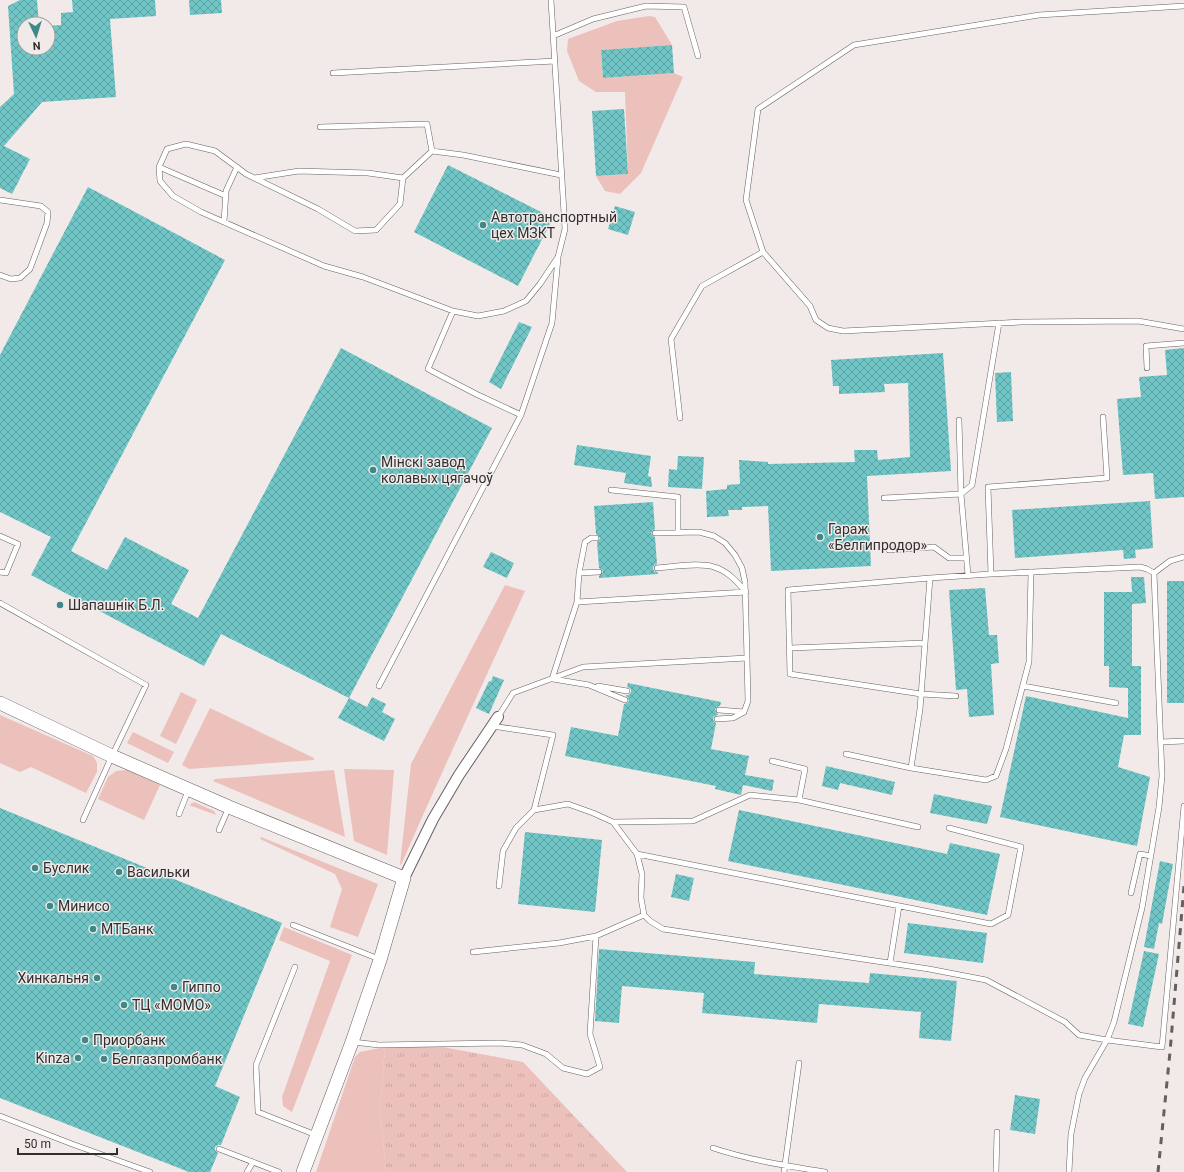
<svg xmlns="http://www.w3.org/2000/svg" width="1184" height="1172" viewBox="0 0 1184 1172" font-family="Roboto,sans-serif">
	<defs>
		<pattern id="park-tufts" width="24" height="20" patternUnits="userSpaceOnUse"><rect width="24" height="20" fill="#ecc0bb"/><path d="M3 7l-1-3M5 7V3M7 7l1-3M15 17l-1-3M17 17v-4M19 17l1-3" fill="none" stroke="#cba5a1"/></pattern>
		<pattern id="building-cross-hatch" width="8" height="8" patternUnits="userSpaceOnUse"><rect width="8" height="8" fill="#70c6c6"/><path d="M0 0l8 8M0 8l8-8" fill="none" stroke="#5da1a1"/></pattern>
	</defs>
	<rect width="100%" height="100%" fill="#f1eae9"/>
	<path fill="#ecc0bb" d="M 649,16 L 655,17 L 672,45 L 601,50 L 603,78 L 674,73 L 683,77 L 641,173 L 620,194 L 605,191 L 596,176 L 628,174 L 625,92 L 596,92 L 579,81 L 567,51 L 568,39 L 617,21 Z
		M 505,585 L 525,591 C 484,682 441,773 401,865 L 400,864 L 411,764 Z
		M 181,692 L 197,700 L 176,744 L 160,736 Z
		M 210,708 L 314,758 L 314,760 L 189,769 L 182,765 Z
		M 0,715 L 93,756 L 97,763 L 97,772 L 86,793 L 31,767 L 20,772 L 0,763 Z
		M 133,732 L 174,752 L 168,763 L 127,743 Z
		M 344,769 L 394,770 L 387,855 L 354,841 Z
		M 127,770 L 160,785 L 144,820 L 98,799 L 108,777 L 116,771 Z
		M 334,770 L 345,837 L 213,781 L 215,779 Z
		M 194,802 L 214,811 L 216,815 L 189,805 Z
		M 261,837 L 378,884 L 358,937 L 330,927 L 342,889 L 335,874 L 260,839 Z
		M 284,927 L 352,955 L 292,1112 L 283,1106 L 282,1097 L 330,961 L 279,940 Z
		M 385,1047 L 380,1108 L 386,1172 L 316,1172 L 355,1057 L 360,1052 Z"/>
	<path fill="url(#park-tufts)" d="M 385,1047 L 443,1047 L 523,1062 L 627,1172 L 386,1172 L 380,1108 Z"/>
	<path fill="url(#building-cross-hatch)" d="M 20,0 L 37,0 L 39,24 L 24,24 L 24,48 L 48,48 L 48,26 L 61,25 L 61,13 L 73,12 L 72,0 L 155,0 L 156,16 L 110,19 L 116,97 L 42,102 L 4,146 L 30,159 L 12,194 L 0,188 L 0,107 L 14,94 L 8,6 Z
		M 189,0 L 221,0 L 222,13 L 190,15 Z
		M 672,45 L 674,73 L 603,78 L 601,50 Z
		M 624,109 L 628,174 L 596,176 L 592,111 Z
		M 448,165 L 553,218 L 518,286 L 414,232 Z
		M 88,187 L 225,260 L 71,551 L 107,570 L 125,537 L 189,570 L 171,604 L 198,618 L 341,348 L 492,428 L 349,698 L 221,634 L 204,666 L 31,575 L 51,537 L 0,512 L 0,355 Z
		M 615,206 L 635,212 L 628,235 L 608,229 Z
		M 519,322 L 532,327 L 501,389 L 489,382 Z
		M 1184,348 L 1184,497 L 1155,499 L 1153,473 L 1123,475 L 1117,399 L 1141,397 L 1139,377 L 1167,375 L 1165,350 Z
		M 943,353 L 951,471 L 867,476 L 871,566 L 771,571 L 768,506 L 742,507 L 742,510 L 728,510 L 729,516 L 707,517 L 706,491 L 727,489 L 727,485 L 740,484 L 739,460 L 768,462 L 768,464 L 855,462 L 854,450 L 877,450 L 878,460 L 910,457 L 908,383 L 884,384 L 885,392 L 839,394 L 839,386 L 833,386 L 831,360 Z
		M 1011,372 L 1013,421 L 997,422 L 995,373 Z
		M 577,445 L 651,456 L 648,476 L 651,477 L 652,487 L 624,483 L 626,473 L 574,465 Z
		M 678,456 L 704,457 L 702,489 L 668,487 L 669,469 L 677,470 Z
		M 1150,501 L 1153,548 L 1135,550 L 1136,558 L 1124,559 L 1123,550 L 1015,558 L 1012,510 Z
		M 653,502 L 655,529 L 652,531 L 651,533 L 653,536 L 655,537 L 657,564 L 654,565 L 653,568 L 654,571 L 658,572 L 658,574 L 599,578 L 599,576 L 602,574 L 603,571 L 601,569 L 599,568 L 597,542 L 599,540 L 600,538 L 598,535 L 596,534 L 594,506 Z
		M 491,552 L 514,563 L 507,578 L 483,567 Z
		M 1131,577 L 1144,577 L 1146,603 L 1132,604 L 1132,666 L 1141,666 L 1141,735 L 1124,735 L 1118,767 L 1150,777 L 1137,846 L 1000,817 L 1026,696 L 1128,718 L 1128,688 L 1109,687 L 1109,666 L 1104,666 L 1104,592 L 1132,592 Z
		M 1167,581 L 1184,581 L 1184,703 L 1167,703 Z
		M 985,588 L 989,635 L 997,635 L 999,663 L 991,664 L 994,715 L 969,717 L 967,689 L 956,690 L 949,590 Z
		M 493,676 L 504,680 L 489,714 L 476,708 L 489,681 L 491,682 Z
		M 628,683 L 721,702 L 720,706 L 717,707 L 715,709 L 718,715 L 714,716 L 713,719 L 714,722 L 716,723 L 711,749 L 749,756 L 745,775 L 774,780 L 772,791 L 743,785 L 741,795 L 715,789 L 716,786 L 565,756 L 571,727 L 618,736 L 624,704 L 627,703 L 629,701 L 628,698 L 626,696 L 626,695 L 629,695 L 631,692 L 631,689 L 627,687 Z
		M 372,697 L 386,704 L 382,712 L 395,719 L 384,741 L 338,718 L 349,698 L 367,707 Z
		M 826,766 L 895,782 L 892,795 L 840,783 L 838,790 L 822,786 Z
		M 934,794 L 992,806 L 987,824 L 930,813 Z
		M 0,808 L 282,923 L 215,1086 L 240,1097 L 221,1145 L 218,1145 L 215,1147 L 215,1150 L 218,1153 L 210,1172 L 189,1172 L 0,1098 Z
		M 739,810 L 947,854 L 950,843 L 1000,854 L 987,915 L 728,861 Z
		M 525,832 L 602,840 L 595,912 L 518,904 Z
		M 1160,861 L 1173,864 L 1162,924 L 1159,923 L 1154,949 L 1144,947 Z
		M 676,874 L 694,878 L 689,901 L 671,897 Z
		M 908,923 L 987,933 L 983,963 L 904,953 Z
		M 599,949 L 755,962 L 754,974 L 869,983 L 870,973 L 957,981 L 951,1041 L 919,1038 L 921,1012 L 819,1004 L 817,1023 L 702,1013 L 704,993 L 622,986 L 619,1023 L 595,1021 Z
		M 1144,951 L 1159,954 L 1143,1027 L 1128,1024 Z
		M 1015,1095 L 1040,1099 L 1035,1134 L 1010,1130 Z"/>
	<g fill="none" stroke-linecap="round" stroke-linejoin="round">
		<g stroke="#676160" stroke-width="6">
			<path id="service" d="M 1184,6 L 1039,15 L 854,45 L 758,109 L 746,200 L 763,252 L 810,306 L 816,320 L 828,328 L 843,331 L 1021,322 L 1138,321 L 1184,329
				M 553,36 L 593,19 L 646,6 L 684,7 L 698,56
				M 333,73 L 555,61
				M 320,127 L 427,124 L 432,151
				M 159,167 L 226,196
				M 254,178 L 299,171 L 368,173 L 403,178 L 400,204 L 376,230 L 355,231 L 318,209 L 246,174 L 215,151 L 186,144 L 167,149 L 159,167 L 160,181 L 173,196 L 201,212 L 324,266 L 363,277 L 453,311 L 478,316 L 504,311 L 526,301 L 540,284 L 558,257 L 565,229 L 551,0
				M 403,178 L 432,151 L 463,155 L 561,175
				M 0,200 L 41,206 L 48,212 L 47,223 L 30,269 L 20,278 L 11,279 L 0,275
				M 224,222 L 226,191 L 237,167
				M 1147,368 L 1146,346 L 1184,343
				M 521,415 L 552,323 L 558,258
				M 680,418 L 671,339 L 702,286 L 763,252
				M 959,420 L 961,494
				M 611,490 L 678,497 L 678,533
				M 961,494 L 972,485 L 999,323
				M 884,498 L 961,494 L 968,575
				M 0,536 L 18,544 L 6,573 L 0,572
				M 889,550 L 934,547 L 949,558 L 966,558
				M 657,568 C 672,567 700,562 714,567 C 728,571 737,582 746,592
				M 579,573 L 585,542 L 591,538 L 596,538
				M 1154,573 L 1170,561 L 1184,557
				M 991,574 L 988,487 L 1107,478 L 1103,417
				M 930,578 L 788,590 L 790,674 L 921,694 L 956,696
				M 577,602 L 746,592
				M 0,603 L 146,685 L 112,756 L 83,820
				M 790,648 L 925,643
				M 552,679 L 577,602 L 579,573 L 599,572
				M 553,679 L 589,685 L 625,700
				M 379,686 L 521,415 L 476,394 L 428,369 L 453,311
				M 598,686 L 627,691
				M 1023,686 L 1116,703
				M 719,710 L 744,712
				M 498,717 L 513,693 L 583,667 L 747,658 L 745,582 L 742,568 L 735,555 L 725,543 L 714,536 L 699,532 L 655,533
				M 717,719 L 733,718 L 744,712 L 748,701 L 747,658
				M 492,726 L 553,735 L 534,810
				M 1161,742 L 1184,741
				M 846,754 L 911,768 L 920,709 L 930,578 L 991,574 L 1140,567 L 1147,569 L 1154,573
				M 772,761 L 805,769 L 799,800
				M 911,768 L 986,780 L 996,776 L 1006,749 L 1029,662 L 1031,572
				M 179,814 L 188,791
				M 613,822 L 693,821 L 750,795 L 799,800 L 918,827
				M 219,830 L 229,807
				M 637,854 L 991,924 L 1008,915 L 1021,847 L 949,828
				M 499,886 L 503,851 L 516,828 L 534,810 L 568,804 L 593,813 L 613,822 L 637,854 L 642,874 L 641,898 L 644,915 L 650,921 L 663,929 L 929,969 L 986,980 L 1065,1022 L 1079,1035 L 1107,1040 L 1162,1047 L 1184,806
				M 1131,893 L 1140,854 L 1151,856
				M 293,925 L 379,959
				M 473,952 L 559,943 L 596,936
				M 890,963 L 899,906
				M 295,967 L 256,1065 L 258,1112 L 316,1135
				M 353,1042 L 379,1045 L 500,1043 L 522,1045 L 546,1054 L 563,1068 L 587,1074 L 600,1067 L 590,1034 L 596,936 L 644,915
				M 0,1116 L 72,1144 L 150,1172
				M 713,1148 C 749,1160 787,1166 825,1172
				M 219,1149 L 279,1172
				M 247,1172 L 253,1162
				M 784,1172 L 799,1063
				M 996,1172 L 997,1132
				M 1069,1172 L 1071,1134 L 1079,1094 L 1085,1078 L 1107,1040 L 1114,1022 L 1142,908 L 1159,807 L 1162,776 L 1154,573"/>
		</g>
		<g stroke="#676160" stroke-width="12">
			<path id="minor" d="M 404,878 L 433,819 L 459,775 L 498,717"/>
		</g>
		<g stroke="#676160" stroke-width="14">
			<path id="tertiary" d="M 0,703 L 112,756 L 229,807 L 404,878 L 380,960 L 352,1042 L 303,1172"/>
		</g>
		<use href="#service" stroke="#fff" stroke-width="5"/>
		<use href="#minor" stroke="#fff" stroke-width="10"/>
		<use href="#tertiary" stroke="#fff" stroke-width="13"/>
		<path stroke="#64605f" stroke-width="3" stroke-dasharray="7 7" stroke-linecap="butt" d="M 1158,1172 L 1170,1052 L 1184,886"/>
	</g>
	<g fill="#3f8888" stroke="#f1eae9" stroke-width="1.5">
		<circle cx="483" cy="225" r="4"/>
		<circle cx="373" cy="470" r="4"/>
		<circle cx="820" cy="537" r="4"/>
		<circle cx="60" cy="605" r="4"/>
		<circle cx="35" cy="868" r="4"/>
		<circle cx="119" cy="872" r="4"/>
		<circle cx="50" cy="906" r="4"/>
		<circle cx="93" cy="929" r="4"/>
		<circle cx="97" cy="978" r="4"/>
		<circle cx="174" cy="987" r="4"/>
		<circle cx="124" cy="1005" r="4"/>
		<circle cx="85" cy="1040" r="4"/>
		<circle cx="78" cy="1058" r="4"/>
		<circle cx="104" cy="1059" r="4"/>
	</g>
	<g text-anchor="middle" stroke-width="3" stroke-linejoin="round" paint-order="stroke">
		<g font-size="14" fill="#322f2f" stroke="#f1eae9" text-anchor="start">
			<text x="491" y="222">Автотранспортный<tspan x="491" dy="16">цех МЗКТ</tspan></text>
			<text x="381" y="467">Мінскі завод<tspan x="381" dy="16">колавых цягачоў</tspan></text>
			<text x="828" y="534">Гараж<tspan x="828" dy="16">«Белгипродор»</tspan></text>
			<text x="68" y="610">Шапашнік Б.Л.</text>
			<text x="43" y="873">Буслик</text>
			<text x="127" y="877">Васильки</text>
			<text x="58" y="911">Минисо</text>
			<text x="101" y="934">МТБанк</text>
			<text x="89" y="983" text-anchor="end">Хинкальня</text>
			<text x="182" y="992">Гиппо</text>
			<text x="132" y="1010">ТЦ «МОМО»</text>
			<text x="93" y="1045">Приорбанк</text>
			<text x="70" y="1063" text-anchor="end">Kinza</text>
			<text x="112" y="1064">Белгазпромбанк</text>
		</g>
	</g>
	<g transform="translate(36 36) rotate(176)"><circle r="19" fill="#f1eae9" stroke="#a59f9f"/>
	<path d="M0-3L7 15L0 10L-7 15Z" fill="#3f8888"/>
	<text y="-6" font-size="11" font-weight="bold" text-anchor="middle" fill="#322f2f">N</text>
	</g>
	<path d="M18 1148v6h99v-6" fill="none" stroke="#322f2f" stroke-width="2"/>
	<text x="24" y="1148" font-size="12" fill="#322f2f" stroke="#f1eae9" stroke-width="3" paint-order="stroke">50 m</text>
</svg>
